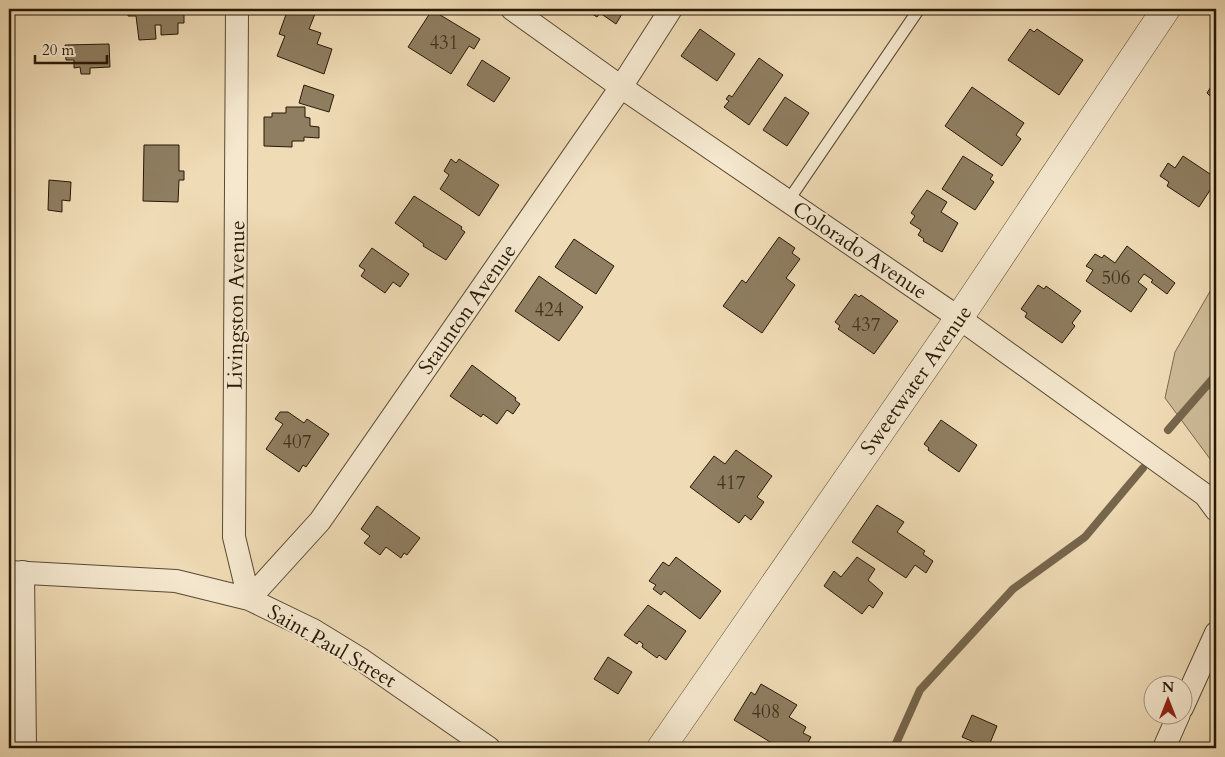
<svg xmlns="http://www.w3.org/2000/svg" width="1225" height="757" viewBox="0 0 1225 757" font-family="Cardo,serif">
	<rect width="100%" height="100%" fill="#efdbb5"/>
	<filter id="stains"><feTurbulence type="fractalNoise" baseFrequency=".004" numOctaves="4"/><feColorMatrix values="0 0 0 0 .2 0 0 0 0 .09 0 0 0 0 .02 0 0 0 .5 -.17"/></filter>
	<radialGradient id="worn" r=".72"><stop offset=".6" stop-color="#630" stop-opacity="0"/><stop offset="1" stop-color="#630" stop-opacity=".3"/></radialGradient>
	<path fill="#cdba97" stroke="#7a6a4e" d="M 1216,281 L 1216,467 L 1165,398 L 1175,352 Z"/>
	<g fill="none" stroke-linecap="round" stroke-linejoin="round">
		<path stroke="#76664c" stroke-width="8" d="M 1168,430 L 1216,375
			M 894,748 L 920,690 L 1013,589 L 1085,537 L 1143,468"/>
	</g>
	<path fill="#8f7e61" stroke="#271906" d="M 128,9 L 184,9 L 184,23 L 178,23 L 178,34 L 161,35 L 161,25 L 155,25 L 156,39 L 139,40 L 136,16 L 128,16 Z
		M 288,9 L 317,9 L 309,29 L 321,33 L 317,44 L 332,49 L 324,74 L 277,56 L 285,36 L 279,34 Z
		M 584,9 L 625,9 L 616,24 L 600,13 L 597,17 Z
		M 432,10 L 480,39 L 474,49 L 469,46 L 451,74 L 408,47 Z
		M 700,29 L 735,54 L 717,81 L 681,56 Z
		M 1030,29 L 1034,32 L 1037,29 L 1083,60 L 1059,95 L 1008,60 Z
		M 109,44 L 110,67 L 90,68 L 90,74 L 81,74 L 80,67 L 74,68 L 74,60 L 66,60 L 65,45 Z
		M 759,58 L 783,75 L 749,125 L 724,107 L 729,101 L 726,99 L 729,95 L 732,97 Z
		M 482,60 L 510,78 L 494,102 L 467,85 Z
		M 1216,79 L 1216,102 L 1207,93 Z
		M 304,85 L 334,95 L 329,112 L 299,103 Z
		M 972,87 L 1024,123 L 1016,135 L 1021,139 L 1002,166 L 945,126 Z
		M 785,97 L 809,113 L 787,146 L 763,130 Z
		M 286,107 L 305,107 L 305,117 L 310,118 L 310,126 L 319,127 L 319,138 L 304,137 L 304,141 L 292,141 L 292,147 L 264,146 L 264,117 L 272,117 L 272,113 L 286,113 Z
		M 144,145 L 179,145 L 179,171 L 184,171 L 184,180 L 179,180 L 178,202 L 143,201 Z
		M 963,156 L 993,175 L 990,179 L 994,182 L 975,210 L 942,189 Z
		M 1183,156 L 1216,178 L 1216,181 L 1199,207 L 1167,186 L 1169,182 L 1160,176 L 1168,163 L 1175,168 Z
		M 451,159 L 456,163 L 459,159 L 499,185 L 479,216 L 440,189 L 449,175 L 444,171 Z
		M 49,180 L 71,182 L 70,201 L 62,200 L 62,212 L 48,210 Z
		M 927,190 L 947,202 L 941,212 L 958,223 L 942,252 L 923,241 L 924,239 L 918,235 L 921,230 L 910,223 L 915,216 L 911,213 Z
		M 414,196 L 462,227 L 461,229 L 465,232 L 446,260 L 423,246 L 424,244 L 395,223 Z
		M 779,237 L 795,248 L 792,253 L 800,259 L 786,278 L 795,285 L 762,333 L 723,306 L 742,280 L 746,283 Z
		M 574,239 L 614,266 L 596,294 L 555,267 Z
		M 1127,246 L 1175,283 L 1167,294 L 1151,282 L 1153,280 L 1144,274 L 1138,282 L 1147,289 L 1131,312 L 1086,281 L 1093,270 L 1086,266 L 1095,254 L 1102,258 L 1104,255 L 1115,263 Z
		M 372,248 L 409,274 L 400,287 L 393,282 L 385,293 L 361,276 L 365,270 L 359,266 Z
		M 539,276 L 583,307 L 559,341 L 515,311 Z
		M 1038,285 L 1044,289 L 1046,286 L 1081,311 L 1072,323 L 1075,326 L 1062,343 L 1025,317 L 1027,313 L 1021,309 Z
		M 855,294 L 859,297 L 861,295 L 898,321 L 874,354 L 838,329 L 840,326 L 835,322 Z
		M 472,365 L 516,398 L 515,400 L 520,404 L 513,414 L 507,410 L 497,424 L 483,414 L 481,417 L 450,396 Z
		M 280,412 L 288,412 L 304,423 L 307,419 L 329,434 L 306,467 L 303,465 L 299,472 L 266,449 L 283,424 L 275,419 Z
		M 941,420 L 977,445 L 959,472 L 928,450 L 929,448 L 924,444 Z
		M 736,450 L 772,476 L 757,497 L 764,502 L 751,520 L 745,515 L 739,523 L 690,487 L 714,456 L 725,464 Z
		M 877,505 L 904,522 L 897,532 L 925,551 L 923,554 L 933,561 L 926,573 L 915,565 L 906,578 L 852,542 Z
		M 377,506 L 420,538 L 407,555 L 404,553 L 401,558 L 386,547 L 380,555 L 364,543 L 370,536 L 361,529 Z
		M 676,557 L 721,591 L 700,619 L 664,591 L 661,595 L 653,589 L 656,585 L 649,581 L 663,562 L 669,566 Z
		M 857,557 L 875,569 L 868,580 L 883,593 L 873,608 L 869,605 L 862,614 L 824,586 L 834,571 L 841,577 Z
		M 648,605 L 686,631 L 666,660 L 659,655 L 657,658 L 642,647 L 643,644 L 639,641 L 637,644 L 624,635 Z
		M 608,657 L 632,672 L 618,694 L 594,679 Z
		M 761,684 L 797,705 L 789,717 L 806,727 L 803,733 L 811,737 L 805,748 L 795,745 L 793,748 L 780,748 L 734,720 L 751,692 L 755,695 Z
		M 972,715 L 997,726 L 988,748 L 962,737 Z"/>
	<g fill="none" stroke-linecap="round" stroke-linejoin="round">
		<g stroke="#594a32" stroke-width="13">
			<path id="service" d="M 788,201 L 919,9"/>
		</g>
		<g stroke="#594a32" stroke-width="24">
			<path id="minor" d="M 237,9 L 234,537 L 249,599
				M 512,9 L 621,87 L 959,318 L 1205,495 L 1216,510
				M 9,572 L 176,581 L 249,599 L 313,630 L 362,660 L 489,748
				M 23,572 L 25,748
				M 249,599 L 320,521 L 621,87 L 671,9
				M 1182,708 L 1216,633
				M 1164,748 L 1179,714"/>
		</g>
		<g stroke="#594a32" stroke-width="29">
			<path id="tertiary" d="M 661,748 L 959,318 L 1166,9"/>
		</g>
		<use href="#service" stroke="#f5e8cf" stroke-width="11"/>
		<use href="#minor" stroke="#f5e8cf" stroke-width="22"/>
		<use href="#tertiary" stroke="#f5e8cf" stroke-width="28"/>
	</g>
	<g text-anchor="middle" stroke-width="4" stroke-linejoin="round" paint-order="stroke">
		<g font-size="19" fill="#41321d">
			<text x="444" y="49">431</text>
			<text x="1116" y="284">506</text>
			<text x="549" y="316">424</text>
			<text x="866" y="331">437</text>
			<text x="297" y="448">407</text>
			<text x="731" y="489">417</text>
			<text x="766" y="718">408</text>
		</g>
		<g font-size="21" fill="#271906" stroke="#f5e8cf">
			<text transform="translate(860 250) rotate(34)" y="7">Colorado Avenue</text>
			<text transform="translate(236 305) rotate(-89)" y="7">Livingston Avenue</text>
			<text transform="translate(467 309) rotate(-55)" y="7">Staunton Avenue</text>
			<text transform="translate(916 380) rotate(-55)" y="7">Sweetwater Avenue</text>
			<text transform="translate(332 646) rotate(30)" y="7">Saint Paul Street</text>
		</g>
	</g>
	<rect width="1225" height="757" fill="none" stroke="#efdbb5" stroke-width="30"/>
	<rect x="10" y="10" width="1205" height="737" fill="none" stroke="#271906" stroke-width="2.5"/>
	<rect x="15" y="15" width="1195" height="727" fill="none" stroke="#271906"/>
	<g transform="translate(1168 700)"><circle r="24" fill="#f5e8cf" stroke="#a3957f"/>
	<path d="M0-4L9 19L0 12L-9 19Z" fill="#8f2418"/>
	<text y="-8" font-size="14" font-weight="bold" text-anchor="middle" fill="#271906">N</text>
	</g>
	<path d="M35 55v8h72v-8" fill="none" stroke="#271906" stroke-width="2.5"/>
	<text x="42" y="55" font-size="15" fill="#271906" stroke="#f5e8cf" stroke-width="4" paint-order="stroke">20 m</text>
	<rect width="100%" height="100%" filter="url(#stains)"/>
	<rect width="100%" height="100%" fill="url(#worn)"/>
</svg>
